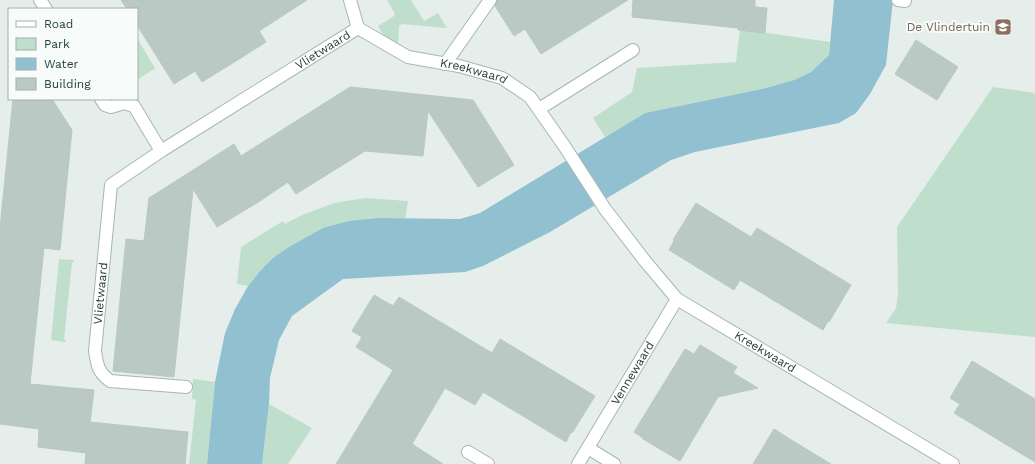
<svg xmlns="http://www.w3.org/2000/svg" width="1035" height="464" viewBox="0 0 1035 464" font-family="'Work Sans',sans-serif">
	<rect width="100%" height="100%" fill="#e6eeec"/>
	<path fill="#c0decc" d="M 387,0 L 411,0 L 424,21 L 438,13 L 447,28 L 402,24 L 399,26 L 398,46 L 388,44 L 378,26 L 394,16 L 395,14 Z
		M 740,29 L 830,42 L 829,55 L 811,72 L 794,80 L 766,88 L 645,113 L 605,137 L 593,118 L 632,92 L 637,68 L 736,62 Z
		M 137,38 L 156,70 L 154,69 L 137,80 Z
		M 993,87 L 1035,93 L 1035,337 L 886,323 L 896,308 L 898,295 L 897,227 Z
		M 365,198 L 408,201 L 405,219 L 380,218 L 261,270 L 248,286 L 237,284 L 241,247 L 283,221 L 285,224 L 302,215 L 334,203 Z
		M 59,259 L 73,260 L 74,261 L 72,263 L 64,339 L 66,341 L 65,342 L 51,340 Z
		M 193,379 L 215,382 L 207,464 L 189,464 L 196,400 L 192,399 Z
		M 269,404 L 312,428 L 288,464 L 262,464 Z"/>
	<path fill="#91c0d1" d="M 834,0 L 893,0 L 886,65 L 870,94 L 856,113 L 839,123 L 695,152 L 671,160 L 550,232 L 483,266 L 465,272 L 343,279 L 292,316 L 279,340 L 270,378 L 269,404 L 262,464 L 207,464 L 215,382 L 225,333 L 235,309 L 248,286 L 261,270 L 273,258 L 289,247 L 323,228 L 349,221 L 380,218 L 460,219 L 480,213 L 645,113 L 766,88 L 794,80 L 811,72 L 829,55 Z"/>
	<path fill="#bbc9c5" stroke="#b8c8c3" d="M 121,0 L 307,0 L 259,31 L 266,42 L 244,56 L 202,82 L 195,71 L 174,84 L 137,25 L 137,9 L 127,9 Z
		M 497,0 L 628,0 L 541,54 L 525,29 L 514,36 L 495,6 Z
		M 633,0 L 755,0 L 755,7 L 767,8 L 765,33 L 738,30 L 738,28 L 632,17 Z
		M 916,40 L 958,67 L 937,100 L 895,74 Z
		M 350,87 L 473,100 L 514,165 L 478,187 L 428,111 L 423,156 L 365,151 L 296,194 L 288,182 L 260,201 L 217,227 L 193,189 L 174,377 L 113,371 L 126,239 L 144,241 L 149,198 L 234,144 L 241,156 Z
		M 13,99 L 52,99 L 72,130 L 60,250 L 44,248 L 30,384 L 94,390 L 90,422 L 188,432 L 185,464 L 85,464 L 86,453 L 38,447 L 39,429 L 0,424 L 0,228 Z
		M 696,203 L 751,237 L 757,228 L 851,285 L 829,322 L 828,321 L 823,330 L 740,280 L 734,290 L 669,250 L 674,241 L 673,240 Z
		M 374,295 L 393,306 L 399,297 L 492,353 L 500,339 L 595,396 L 572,433 L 571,432 L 566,442 L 483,392 L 475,405 L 445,388 L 412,444 L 443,464 L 336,464 L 393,370 L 356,347 L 362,337 L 352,331 Z
		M 700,345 L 737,367 L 733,373 L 758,388 L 718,397 L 680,461 L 643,439 L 643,438 L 634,432 L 685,349 L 694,354 Z
		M 972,361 L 1035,399 L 1035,462 L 954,413 L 960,404 L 950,398 Z
		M 774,429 L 793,441 L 831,464 L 753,464 Z"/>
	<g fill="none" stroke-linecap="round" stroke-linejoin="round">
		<g stroke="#a8b6b4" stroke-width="14">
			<g id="street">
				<path d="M 40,0 L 46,9"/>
				<path d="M 898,0 L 905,1"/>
				<path id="s1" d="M 358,28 L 408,57 L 459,66 L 502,78 L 530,97 L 565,147 L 605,209 L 645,261 L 677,299 L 953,464"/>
				<path d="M 445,64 L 490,0"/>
				<path d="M 101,99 L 105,105 L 111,107 L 124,103 L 134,106 L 161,151"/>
				<path d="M 539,109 L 633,50"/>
				<path id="s2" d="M 186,387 L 110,381 C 98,372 97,365 95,351 L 111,185 L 161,151 L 358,28 L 350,0"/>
				<path d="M 588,448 L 614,464"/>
				<path d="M 468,452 L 488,464"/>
				<path id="s3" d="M 578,464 L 677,299"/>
			</g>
		</g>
		<use href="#street" stroke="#fff" stroke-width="12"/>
	</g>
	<defs>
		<g id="school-square" transform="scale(0.9)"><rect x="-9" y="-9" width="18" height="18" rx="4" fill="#8d6e63" stroke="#f7fbf9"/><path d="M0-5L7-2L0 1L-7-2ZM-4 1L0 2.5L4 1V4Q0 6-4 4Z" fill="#fff"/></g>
	</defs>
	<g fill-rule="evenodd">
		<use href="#school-square" x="1003" y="27"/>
	</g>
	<g text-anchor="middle" stroke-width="4" stroke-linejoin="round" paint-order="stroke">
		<g font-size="12" fill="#785e54" stroke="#f7fbf9" text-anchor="end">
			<text x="990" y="31">De Vlindertuin</text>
		</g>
		<g font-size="12" fill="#25403c" stroke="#f7fbf9">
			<text dy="4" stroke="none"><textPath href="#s2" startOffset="529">Vlietwaard</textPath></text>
			<text dy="4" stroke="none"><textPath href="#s1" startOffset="125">Kreekwaard</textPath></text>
			<text dy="4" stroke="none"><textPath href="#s2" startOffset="169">Vlietwaard</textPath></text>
			<text dy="4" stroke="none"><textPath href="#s1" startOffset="541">Kreekwaard</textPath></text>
			<text dy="4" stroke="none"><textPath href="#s3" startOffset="106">Vennewaard</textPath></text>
		</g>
	</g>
	<rect x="8" y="8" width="130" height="92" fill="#f7fbf9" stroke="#a3b0ad"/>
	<rect x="16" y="21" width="20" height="6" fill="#ffffff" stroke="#a3b0ad"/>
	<text x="44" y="28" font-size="12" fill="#25403c">Road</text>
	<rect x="16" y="38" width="20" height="12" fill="#c0decc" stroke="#a3b0ad"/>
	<text x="44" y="48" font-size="12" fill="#25403c">Park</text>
	<rect x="16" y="58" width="20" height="12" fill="#91c0d1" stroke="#a3b0ad"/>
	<text x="44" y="68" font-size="12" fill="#25403c">Water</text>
	<rect x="16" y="78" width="20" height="12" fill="#bbc9c5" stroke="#a3b0ad"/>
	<text x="44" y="88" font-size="12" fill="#25403c">Building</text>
</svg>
